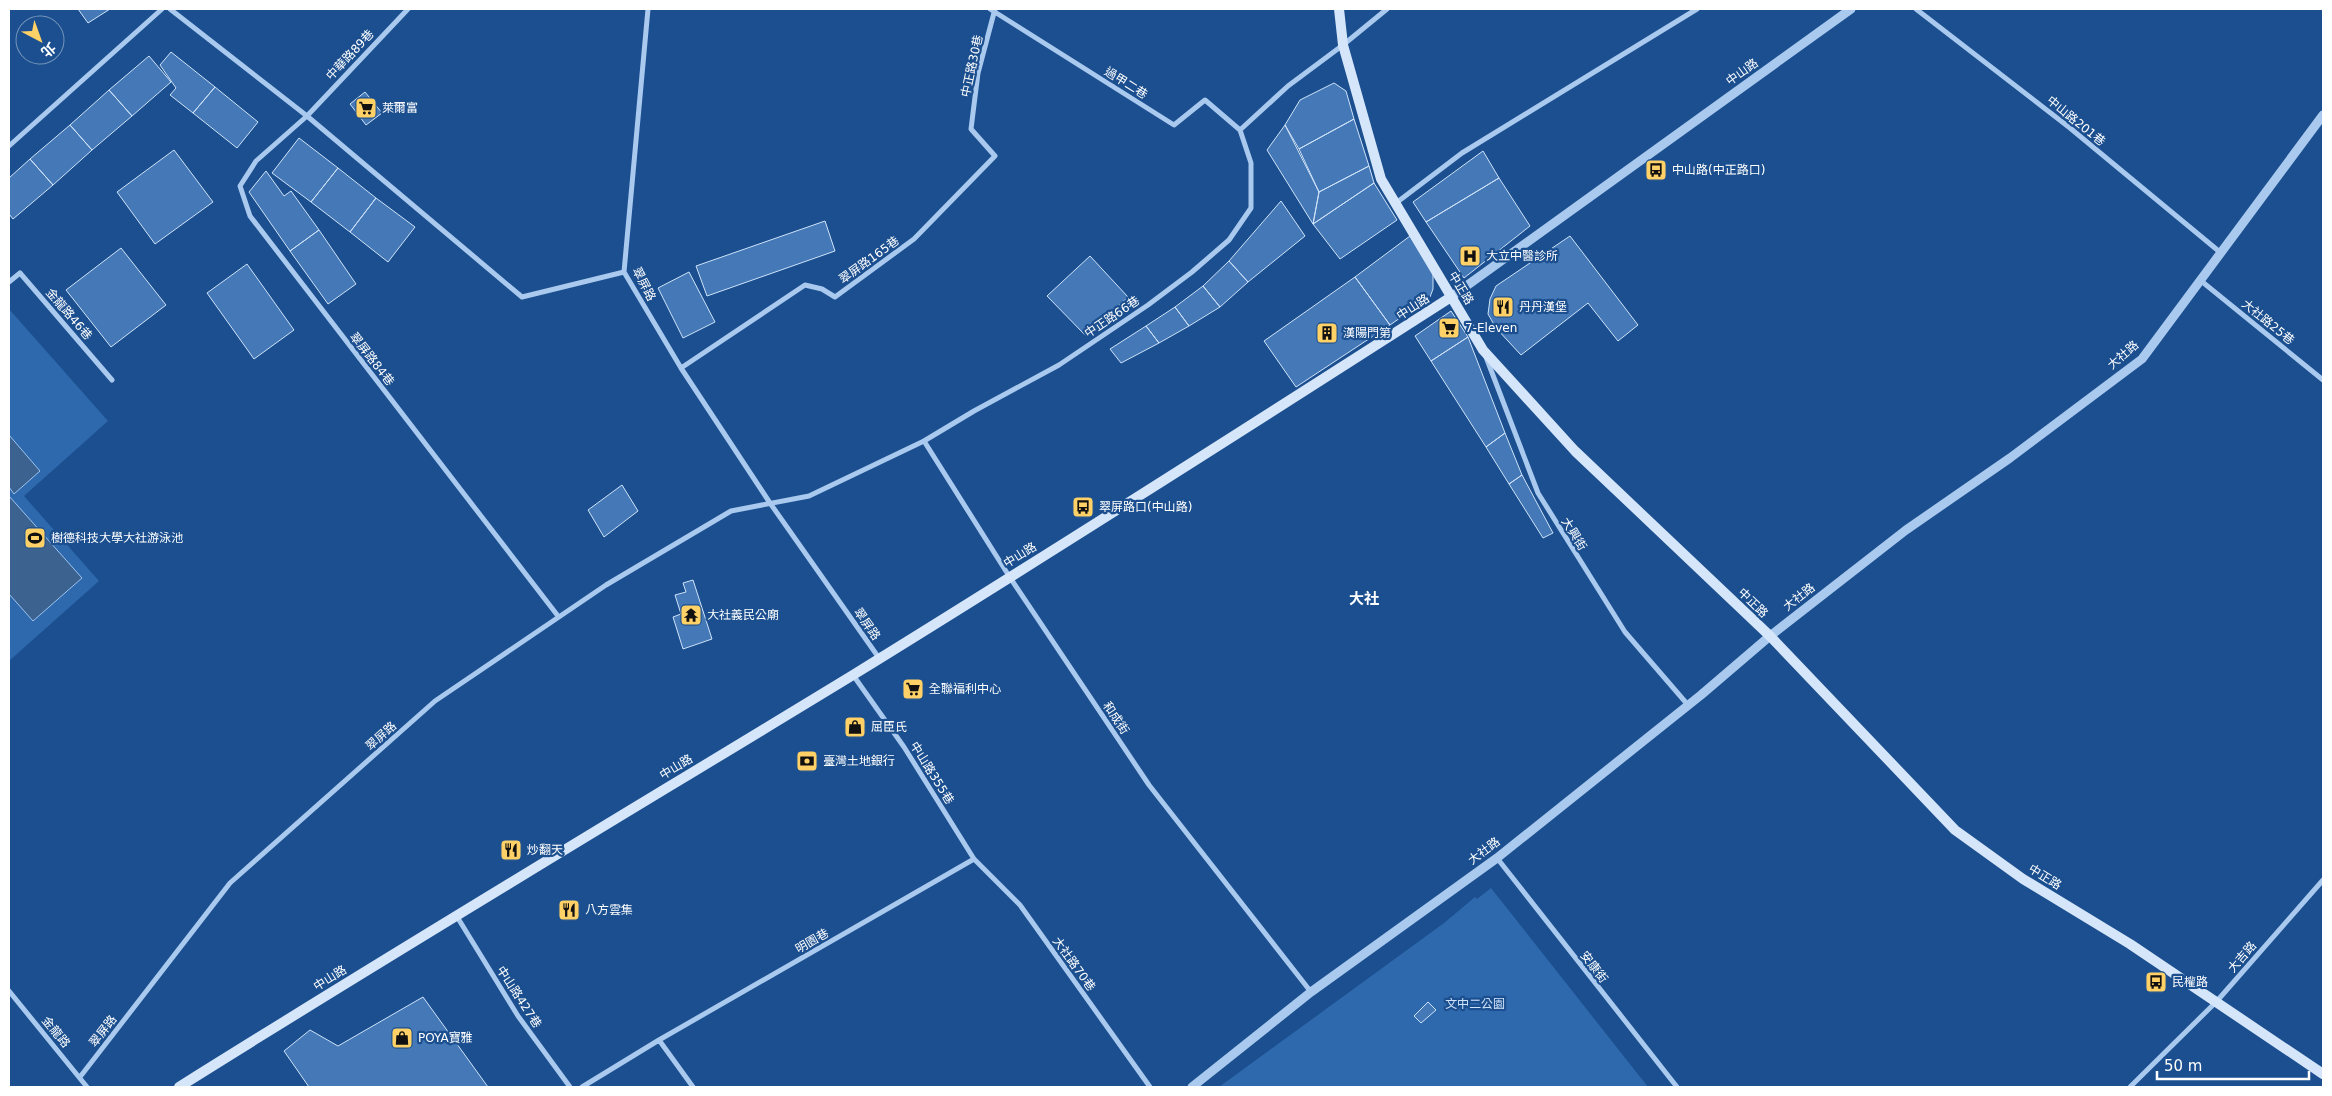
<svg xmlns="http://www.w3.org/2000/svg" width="2332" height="1096" viewBox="0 0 2332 1096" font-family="'DejaVu Sans','Noto Sans TC',sans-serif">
	<rect width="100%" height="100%" fill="#1b4f8f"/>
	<path fill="#2e69ad" d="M 9,309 L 108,421 L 24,496 L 99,581 L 9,661 Z
		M 1491,888 L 1648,1087 L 1219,1087 L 1444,923 L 1475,897 L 1477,899 Z"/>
	<path fill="#3c6290" stroke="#9cc4f0" d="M 9,435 L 40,471 L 14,494 L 9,487 Z
		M 9,496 L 82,578 L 33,621 L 9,594 Z"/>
	<path fill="#4478b7" stroke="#cfe3fa" d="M 78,9 L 110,9 L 88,23 Z
		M 171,52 L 215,87 L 193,113 L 170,95 L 176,88 L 160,65 Z
		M 149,56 L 171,82 L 132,116 L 109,90 Z
		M 1334,83 L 1346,91 L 1354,119 L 1299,149 L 1285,125 L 1300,100 Z
		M 215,87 L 258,122 L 237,148 L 193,113 Z
		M 109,90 L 132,116 L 92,150 L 70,125 Z
		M 365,92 L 382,113 L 366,125 L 350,104 Z
		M 1354,119 L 1369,166 L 1319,192 L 1299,149 Z
		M 70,125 L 92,150 L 53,185 L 30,159 Z
		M 1285,125 L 1319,192 L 1313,224 L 1267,150 Z
		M 299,138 L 338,168 L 311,202 L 272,173 Z
		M 174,150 L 213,202 L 155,244 L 117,192 Z
		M 1483,151 L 1499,178 L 1426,222 L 1413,202 Z
		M 30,159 L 53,185 L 13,219 L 9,214 L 9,178 Z
		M 1369,166 L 1374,183 L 1313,224 L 1319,192 Z
		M 338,168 L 376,198 L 350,232 L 311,202 Z
		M 266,171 L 284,196 L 291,191 L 319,230 L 290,251 L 249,192 Z
		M 1499,178 L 1530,226 L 1464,278 L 1426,222 Z
		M 1374,183 L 1397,220 L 1340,259 L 1313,224 Z
		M 376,198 L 415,227 L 388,262 L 350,232 Z
		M 1281,201 L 1305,236 L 1248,282 L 1229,261 Z
		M 825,221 L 835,251 L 707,296 L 696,266 Z
		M 319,230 L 356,284 L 328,304 L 290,251 Z
		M 1410,236 L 1433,272 L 1433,289 L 1430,297 L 1390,325 L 1355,277 Z
		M 1570,236 L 1638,325 L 1618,341 L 1588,303 L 1521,355 L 1496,328 L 1488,314 L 1490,299 L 1496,286 Z
		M 121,248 L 166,305 L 111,347 L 66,290 Z
		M 1090,256 L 1128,297 L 1086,336 L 1047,296 Z
		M 1229,261 L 1248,282 L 1220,307 L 1203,286 Z
		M 247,264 L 294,330 L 254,359 L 207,293 Z
		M 689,272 L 715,322 L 683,338 L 658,288 Z
		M 1355,277 L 1390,325 L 1296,387 L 1264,341 Z
		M 1203,286 L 1220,307 L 1189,326 L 1175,307 Z
		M 1175,307 L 1189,326 L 1159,343 L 1146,326 Z
		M 1451,311 L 1468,337 L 1431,361 L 1415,336 Z
		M 1146,326 L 1159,343 L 1121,363 L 1110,349 Z
		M 1468,337 L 1505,433 L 1486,447 L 1431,361 Z
		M 1505,433 L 1522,475 L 1509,484 L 1486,447 Z
		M 1522,475 L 1553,533 L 1543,538 L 1509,484 Z
		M 622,485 L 638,511 L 604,537 L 588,510 Z
		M 693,580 L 712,639 L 683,649 L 673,617 L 681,614 L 675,595 L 686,592 L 683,583 Z
		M 423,997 L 488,1087 L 309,1087 L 284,1051 L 310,1030 L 338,1046 Z
		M 1428,1002 L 1436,1010 L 1421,1023 L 1414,1016 Z"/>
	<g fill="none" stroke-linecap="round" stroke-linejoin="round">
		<path stroke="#a9c9ee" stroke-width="5" d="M 170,9 L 307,116 L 522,297 L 624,272
			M 408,9 L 307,116 L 256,161 L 240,186 L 250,216 L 558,616
			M 648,9 L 624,272 L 681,368 L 770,503 L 879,658
			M 990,9 L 1174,125 L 1205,100 L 1240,130
			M 1916,9 L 2070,128 L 2221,253
			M 9,146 L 162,9
			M 1396,203 L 1462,153 L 1697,9
			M 2200,280 L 2323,380
			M 9,282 L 20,273 L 112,380
			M 1486,357 L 1538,493 L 1625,632 L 1688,705
			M 681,368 L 805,285 L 822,289 L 835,297 L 914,239 L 995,156 L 971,129 L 978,73 L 995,9
			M 924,441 L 1009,576 L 1149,785 L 1311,992
			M 853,675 L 904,747 L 974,859 L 1020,905 L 1150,1087
			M 1497,858 L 1677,1087
			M 456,915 L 518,1016 L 570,1087
			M 9,991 L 87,1087
			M 659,1040 L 693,1087
			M 80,1077 L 230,883 L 435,701 L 606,585 L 731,511 L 809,496 L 924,441 L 974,411 L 1059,365 L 1148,305 L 1192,272 L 1229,240 L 1251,208 L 1251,163 L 1240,130 L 1288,86 L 1343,45 L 1387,9
			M 582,1087 L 659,1040 L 974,859
			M 2130,1087 L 2217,1001 L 2323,880"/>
		<path stroke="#a9c9ee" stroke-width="9" d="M 1451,297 L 1851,9
			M 1192,1087 L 1311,992 L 1497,858 L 1701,695 L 1770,636 L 1906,530 L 2010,458 L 2142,359 L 2323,115"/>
		<path stroke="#d6e6fa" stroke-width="10" d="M 1339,9 L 1343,45 L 1381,179 L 1483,350 L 1575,451 L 1770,636 L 1955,830 L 2023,879 L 2130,944 L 2323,1074
			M 179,1087 C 402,947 628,812 853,675 C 1054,551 1253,424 1451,297"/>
	</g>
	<defs>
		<g id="supermarket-square" transform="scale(1.125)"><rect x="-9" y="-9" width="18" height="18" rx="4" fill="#ffd166" stroke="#1b4f8f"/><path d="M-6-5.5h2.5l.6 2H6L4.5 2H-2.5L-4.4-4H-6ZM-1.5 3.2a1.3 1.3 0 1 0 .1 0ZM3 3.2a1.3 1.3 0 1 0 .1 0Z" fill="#111"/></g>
		<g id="bus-square" transform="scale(1.125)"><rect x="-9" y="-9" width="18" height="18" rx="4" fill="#ffd166" stroke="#1b4f8f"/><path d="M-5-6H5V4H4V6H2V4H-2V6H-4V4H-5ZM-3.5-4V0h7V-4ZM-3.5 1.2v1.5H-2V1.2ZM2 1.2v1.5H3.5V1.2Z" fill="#111"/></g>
		<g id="hospital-square" transform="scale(1.125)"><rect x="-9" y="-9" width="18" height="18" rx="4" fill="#ffd166" stroke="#1b4f8f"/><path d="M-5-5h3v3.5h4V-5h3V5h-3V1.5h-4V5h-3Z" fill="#111"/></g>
		<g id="restaurant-square" transform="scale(1.125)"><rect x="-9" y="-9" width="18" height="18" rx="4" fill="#ffd166" stroke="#1b4f8f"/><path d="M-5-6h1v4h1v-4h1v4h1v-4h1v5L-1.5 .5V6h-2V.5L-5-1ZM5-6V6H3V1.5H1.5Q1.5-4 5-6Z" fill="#111"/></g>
		<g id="building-square" transform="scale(1.125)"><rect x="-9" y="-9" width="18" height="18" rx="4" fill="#ffd166" stroke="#1b4f8f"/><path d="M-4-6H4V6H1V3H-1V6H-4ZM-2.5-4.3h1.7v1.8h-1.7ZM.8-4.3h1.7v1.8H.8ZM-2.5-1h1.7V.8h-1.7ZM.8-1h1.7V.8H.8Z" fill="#111"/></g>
		<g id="stadium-square" transform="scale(1.125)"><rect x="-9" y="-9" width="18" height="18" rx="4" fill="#ffd166" stroke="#1b4f8f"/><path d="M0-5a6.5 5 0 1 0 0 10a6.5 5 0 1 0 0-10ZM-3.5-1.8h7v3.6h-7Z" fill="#111"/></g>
		<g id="temple-square" transform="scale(1.125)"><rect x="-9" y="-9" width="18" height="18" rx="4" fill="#ffd166" stroke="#1b4f8f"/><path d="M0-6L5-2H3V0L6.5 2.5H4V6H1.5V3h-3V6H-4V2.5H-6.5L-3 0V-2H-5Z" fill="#111"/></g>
		<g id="shop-square" transform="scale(1.125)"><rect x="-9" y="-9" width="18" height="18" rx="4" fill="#ffd166" stroke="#1b4f8f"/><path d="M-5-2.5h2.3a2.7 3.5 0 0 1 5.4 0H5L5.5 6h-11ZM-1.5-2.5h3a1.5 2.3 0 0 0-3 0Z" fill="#111"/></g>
		<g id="bank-square" transform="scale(1.125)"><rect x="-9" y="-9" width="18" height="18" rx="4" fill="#ffd166" stroke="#1b4f8f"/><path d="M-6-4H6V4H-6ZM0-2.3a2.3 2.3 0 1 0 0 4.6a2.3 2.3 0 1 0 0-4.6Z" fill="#111"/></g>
	</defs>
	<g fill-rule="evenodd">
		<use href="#supermarket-square" x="366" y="108"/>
		<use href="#bus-square" x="1656" y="170"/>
		<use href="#hospital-square" x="1470" y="256"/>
		<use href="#restaurant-square" x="1503" y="307"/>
		<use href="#supermarket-square" x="1449" y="328"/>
		<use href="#building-square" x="1327" y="333"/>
		<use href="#bus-square" x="1083" y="507"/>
		<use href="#stadium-square" x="35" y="538"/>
		<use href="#temple-square" x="691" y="615"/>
		<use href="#supermarket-square" x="913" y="689"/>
		<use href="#shop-square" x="855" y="727"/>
		<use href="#bank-square" x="807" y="761"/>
		<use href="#restaurant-square" x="511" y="850"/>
		<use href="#restaurant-square" x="569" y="910"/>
		<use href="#bus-square" x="2156" y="982"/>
		<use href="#shop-square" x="402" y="1038"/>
	</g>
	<g text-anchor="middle" stroke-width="4.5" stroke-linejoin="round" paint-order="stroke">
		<g font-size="12" fill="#fff" stroke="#1b4f8f">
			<text transform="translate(350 55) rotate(-47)" y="4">中華路89巷</text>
			<text transform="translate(972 66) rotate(-78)" y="4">中正路30巷</text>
			<text transform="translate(1742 72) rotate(-36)" y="4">中山路</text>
			<text transform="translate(1126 83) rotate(32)" y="4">過甲二巷</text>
			<text transform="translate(2076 121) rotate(39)" y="4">中山路201巷</text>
			<text transform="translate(869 260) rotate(-36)" y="4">翠屏路165巷</text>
			<text transform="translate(644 284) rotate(63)" y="4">翠屏路</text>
			<text transform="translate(1461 288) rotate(59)" y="4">中正路</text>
			<text transform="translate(1413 307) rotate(-33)" y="4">中山路</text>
			<text transform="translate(69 314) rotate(49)" y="4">金龍路46巷</text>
			<text transform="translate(1112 317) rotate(-34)" y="4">中正路66巷</text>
			<text transform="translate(2268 322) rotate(39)" y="4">大社路25巷</text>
			<text transform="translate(2123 355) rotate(-41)" y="4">大社路</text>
			<text transform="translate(372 359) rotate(52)" y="4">翠屏路84巷</text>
			<text transform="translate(1574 534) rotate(58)" y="4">大興街</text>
			<text transform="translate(1020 555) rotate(-32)" y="4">中山路</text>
			<text transform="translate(1799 597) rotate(-38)" y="4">大社路</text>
			<text transform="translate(1753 603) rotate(44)" y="4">中正路</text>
			<text transform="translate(867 624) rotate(55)" y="4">翠屏路</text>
			<text transform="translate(1116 718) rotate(56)" y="4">和成街</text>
			<text transform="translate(381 736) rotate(-42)" y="4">翠屏路</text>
			<text transform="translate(676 767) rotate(-31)" y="4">中山路</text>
			<text transform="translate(932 773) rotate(58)" y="4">中山路355巷</text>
			<text transform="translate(1484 851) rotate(-37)" y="4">大社路</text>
			<text transform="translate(2045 877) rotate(32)" y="4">中正路</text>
			<text transform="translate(812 941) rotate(-30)" y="4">明園巷</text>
			<text transform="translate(2242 957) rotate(-49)" y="4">大吉路</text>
			<text transform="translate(1074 964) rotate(54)" y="4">大社路70巷</text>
			<text transform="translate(1594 967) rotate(52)" y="4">安康街</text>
			<text transform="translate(330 978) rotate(-32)" y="4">中山路</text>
			<text transform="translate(519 997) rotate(57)" y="4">中山路427巷</text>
			<text transform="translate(103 1031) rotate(-52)" y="4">翠屏路</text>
			<text transform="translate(56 1032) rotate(50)" y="4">金龍路</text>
		</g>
		<g font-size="12" fill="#fff" stroke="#1b4f8f" text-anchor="start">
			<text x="382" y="112">萊爾富</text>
			<text x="1672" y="174">中山路(中正路口)</text>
			<text x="1486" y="260">大立中醫診所</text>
			<text x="1519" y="311">丹丹漢堡</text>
			<text x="1465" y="332">7-Eleven</text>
			<text x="1343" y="337">漢陽門第</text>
			<text x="1099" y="511">翠屏路口(中山路)</text>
			<text x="51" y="542">樹德科技大學大社游泳池</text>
			<text x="707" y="619">大社義民公廟</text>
			<text x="929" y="693">全聯福利中心</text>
			<text x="871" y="731">屈臣氏</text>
			<text x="823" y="765">臺灣土地銀行</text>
			<text x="527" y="854">炒翻天</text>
			<text x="585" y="914">八方雲集</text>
			<text x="2172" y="986">民權路</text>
			<text x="418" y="1042">POYA寶雅</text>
		</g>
		<g font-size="12" fill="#cfe3fa" stroke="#1b4f8f">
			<text x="1475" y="1008">文中二公園</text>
		</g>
		<g font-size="15" font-weight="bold" fill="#fff" stroke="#1b4f8f">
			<text x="1364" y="604">大社</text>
		</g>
	</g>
	<rect width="2332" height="1096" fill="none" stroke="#ffffff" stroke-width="20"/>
	<g transform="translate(40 40) rotate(139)"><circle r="24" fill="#1b4f8f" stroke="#7695bc"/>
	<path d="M0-4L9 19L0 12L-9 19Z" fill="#ffd166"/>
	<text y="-8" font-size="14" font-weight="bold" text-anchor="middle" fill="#ffffff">北</text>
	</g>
	<path d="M2157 1071v8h152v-8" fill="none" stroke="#ffffff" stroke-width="2.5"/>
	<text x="2164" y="1071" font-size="15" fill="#ffffff" stroke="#1b4f8f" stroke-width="4" paint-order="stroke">50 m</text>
</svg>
